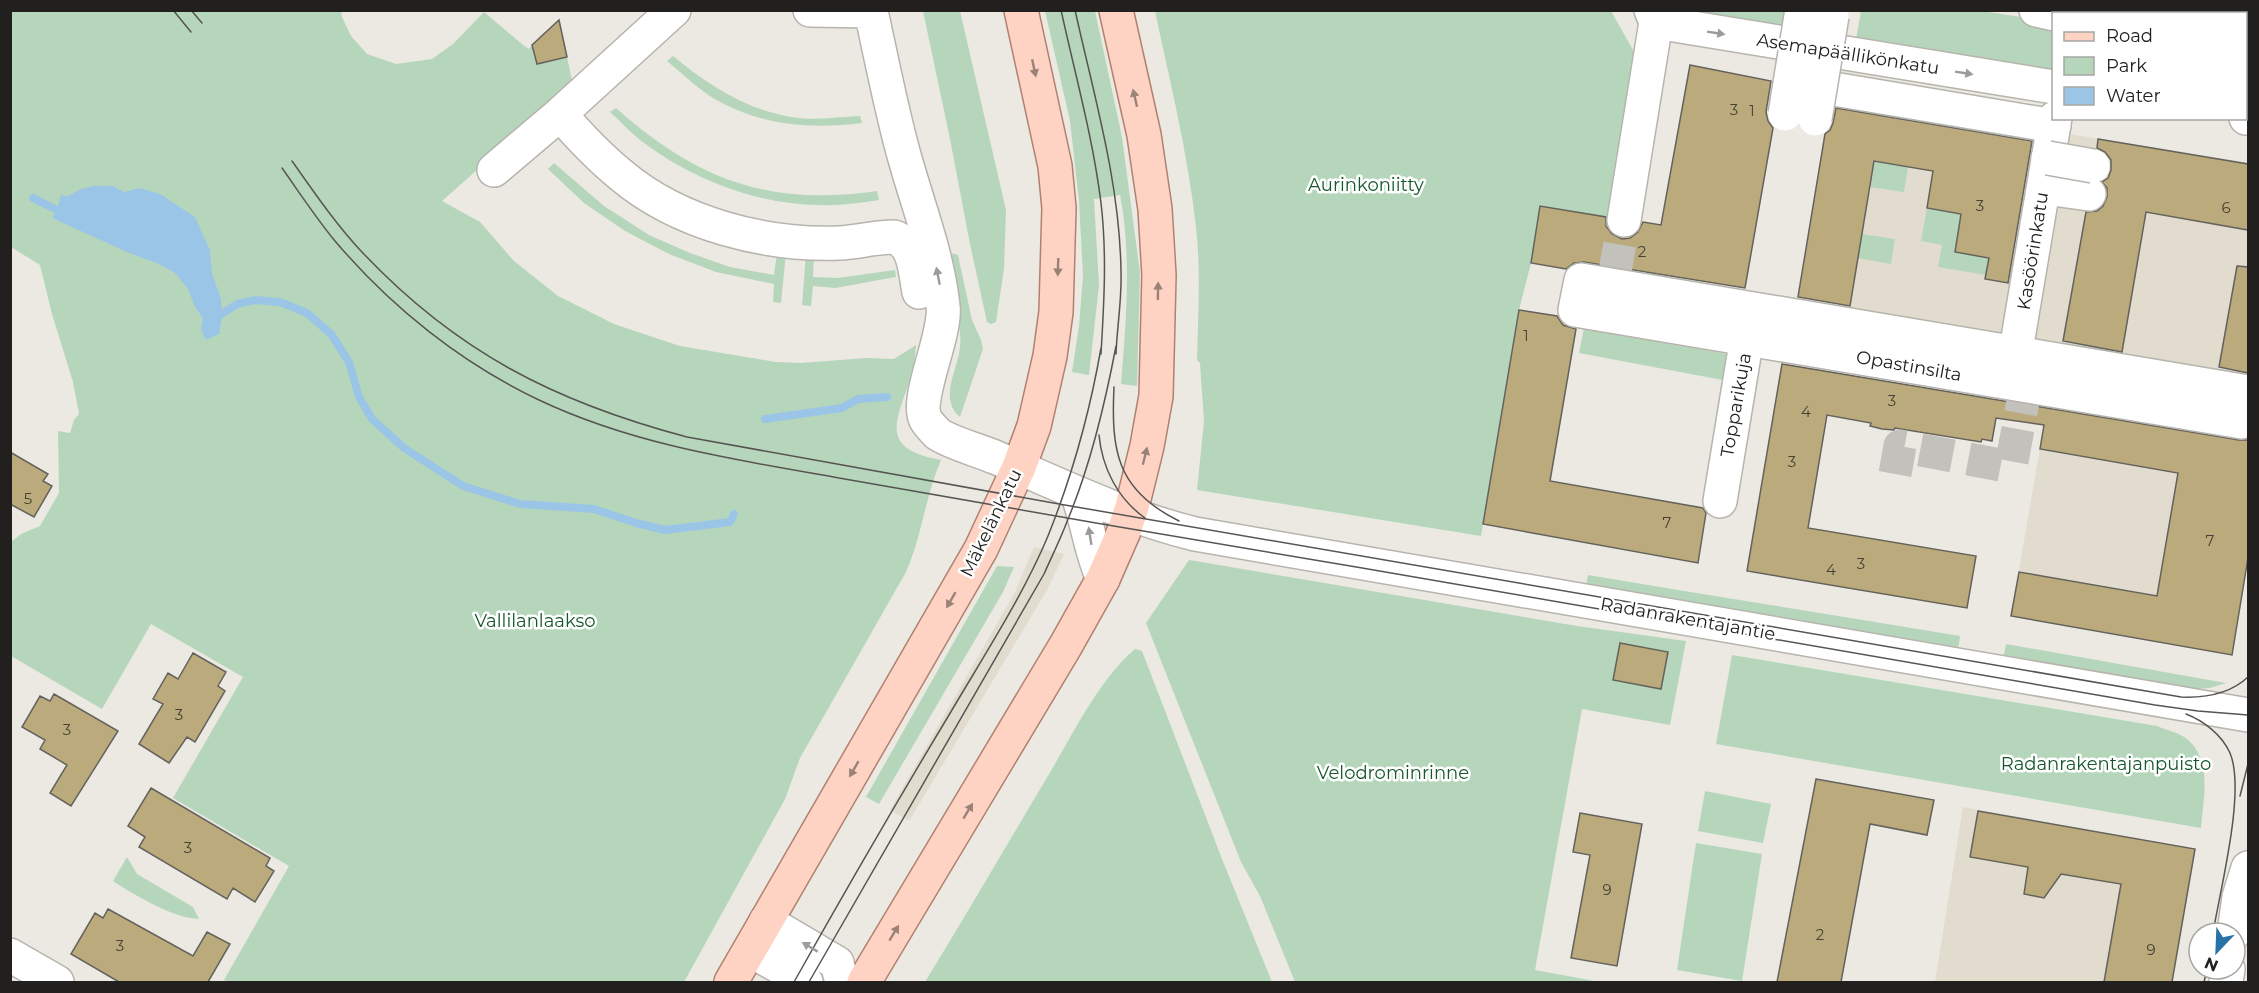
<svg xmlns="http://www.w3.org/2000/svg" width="2259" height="993" viewBox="0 0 2259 993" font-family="Montserrat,sans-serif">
	<rect width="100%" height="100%" fill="#ebe9e2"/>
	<path fill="#e1dcce" d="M 1832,94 L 2248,164 L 2248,386 L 1796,311 Z
		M 2048,402 L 2248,437 L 2248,558 L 2232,655 L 2011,616 Z
		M 1034,547 L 1064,554 L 1047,590 L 909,821 L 890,810 L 1015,592 Z
		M 1963,807 L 2195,849 L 2172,982 L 1935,982 Z"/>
	<path fill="#b6d6bc" d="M 10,11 L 341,11 L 342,17 L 351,36 L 367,54 L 396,64 L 432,59 L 453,44 L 484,12 L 523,45 L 529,49 L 532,45 L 542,63 L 567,57 L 573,85 L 442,201 L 480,222 L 514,261 L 558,296 L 614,324 L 680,346 L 776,362 L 801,363 L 866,358 L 894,359 L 916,345 C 915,353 915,361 913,368 C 902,414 871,448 941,460 C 925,497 922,536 906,572 L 800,758 L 785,799 L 684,982 L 229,982 L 224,980 L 289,866 L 173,798 L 243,677 L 151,624 L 102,709 L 11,656 L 11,542 L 21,534 L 40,526 L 59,493 L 58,431 L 70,433 L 74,420 L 79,414 L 73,382 L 52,314 L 40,265 L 11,247 Z
		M 923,11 L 960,11 L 1006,210 L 1004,269 L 996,322 L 991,324 L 987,322 L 970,244 L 950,139 Z
		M 1045,11 L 1095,11 L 1122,137 L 1140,273 L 1137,386 L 1121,384 C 1126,322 1132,257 1120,195 L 1094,199 L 1099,285 L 1089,375 L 1072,372 L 1079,326 L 1083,276 L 1079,201 L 1070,121 Z
		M 1155,11 L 1611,11 L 1633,50 L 1640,57 L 1612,218 L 1540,206 L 1531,263 L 1519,310 L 1481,536 L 1197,490 L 1204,421 L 1200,363 L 1197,360 C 1198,315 1201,271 1196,227 C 1188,154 1170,82 1155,11 Z
		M 1672,11 L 1790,11 L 1786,34 Z
		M 1861,11 L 1982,11 L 2053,22 L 2053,60 L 2051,78 L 1855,45 Z
		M 673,56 C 708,85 745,109 791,117 C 813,121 838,117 860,116 L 862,123 C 813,129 766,126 722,103 C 702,93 684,75 667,61 Z
		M 616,108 C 696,179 768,207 877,191 L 879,200 C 859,203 839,206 819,205 C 755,204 691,179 640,140 C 630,132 620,121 610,112 Z
		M 1874,161 L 1908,167 L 1904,192 L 1870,187 Z
		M 554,163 L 604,206 L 649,235 L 690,253 L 730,267 L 774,275 L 777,252 L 786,253 L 781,303 L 773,302 L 774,284 L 716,272 L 669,254 L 625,231 L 584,203 L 548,169 Z
		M 1927,208 L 1961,214 L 1955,251 L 1989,258 L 1986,275 L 1938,267 L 1942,245 L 1921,241 Z
		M 1862,234 L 1895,239 L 1891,264 L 1858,258 Z
		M 940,250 L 958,255 L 972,320 L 981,340 L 983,349 L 960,417 C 938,398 958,370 960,347 C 963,319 947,278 940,250 Z
		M 806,254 L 814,255 L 813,277 L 838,278 L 895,270 L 896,277 L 835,288 L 813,286 L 811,306 L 802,305 Z
		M 1584,328 L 1732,355 L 1728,381 L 1579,353 Z
		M 1189,560 L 1577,626 L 1686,641 L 1670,725 L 1582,709 L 1535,970 L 1600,982 L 1295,982 L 1260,896 L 1241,862 L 1146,623 Z
		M 997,566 L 1014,567 L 1003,592 L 879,804 L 866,797 Z
		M 1588,575 C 1712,596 1836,615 1960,636 L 1958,651 L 1586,586 Z
		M 2006,644 L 2226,683 L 2210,688 L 2193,689 L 2003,659 Z
		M 1135,649 L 1142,651 L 1222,859 L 1272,982 L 925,982 C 968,912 1009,841 1052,769 C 1075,730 1100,679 1135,649 Z
		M 1732,655 L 2157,726 C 2166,730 2180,733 2187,739 C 2213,760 2203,800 2201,828 L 1716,744 Z
		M 1705,791 L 1771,804 L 1763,843 L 1698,831 Z
		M 1696,843 L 1762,854 L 1742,981 L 1677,970 Z
		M 127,857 L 137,874 L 193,907 L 199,919 C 173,918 136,896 113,881 Z"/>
	<path fill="#9bc5e6" d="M 93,186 L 113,186 L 124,192 L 139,188 L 160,194 L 195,217 L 210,250 L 212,274 L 221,299 L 222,316 L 219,334 L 206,340 L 201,330 L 203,318 L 195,307 L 188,289 L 175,273 L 157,263 L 129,253 L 52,218 L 57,210 L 61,195 L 68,196 L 81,189 Z"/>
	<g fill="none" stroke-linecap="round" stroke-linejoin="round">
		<path stroke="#9bc5e6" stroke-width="8" d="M 33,198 L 57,210 L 68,211
			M 214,319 L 237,304 L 256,300 L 280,302 L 307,313 L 331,334 L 349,362 L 359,397 L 372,419 L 404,448 L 463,486 L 520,504 L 594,509 L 636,523 L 665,530 L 730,522 L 734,514
			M 765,419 L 842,408 L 858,399 L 887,397"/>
	</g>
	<path fill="#baaa7c" stroke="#64625c" stroke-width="1.5" d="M 559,20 L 567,57 L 537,64 L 532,45 Z
		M 1690,65 L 1771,81 L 1766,112 L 1768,121 L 1773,128 L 1745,288 L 1584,262 L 1574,263 L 1566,269 L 1531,263 L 1540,206 L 1606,217 L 1606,226 L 1612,234 L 1622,239 L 1630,238 L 1638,232 L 1643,222 L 1661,225 Z
		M 1836,108 L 2032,141 L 2008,283 L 1985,279 L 1989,258 L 1955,252 L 1961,214 L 1927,208 L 1933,171 L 1874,161 L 1850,306 L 1798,297 L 1825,134 L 1830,130 L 1833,123 Z
		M 2098,139 L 2248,164 L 2248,230 L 2146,212 L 2122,352 L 2063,341 L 2086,212 L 2097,211 L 2103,206 L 2107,197 L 2107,188 L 2102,182 L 2108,178 L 2111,170 L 2111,160 L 2105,152 L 2097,148 Z
		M 2237,266 L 2248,267 L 2248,373 L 2219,367 Z
		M 1519,310 L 1557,316 L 1563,325 L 1576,329 L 1550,481 L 1703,508 L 1706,513 L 1698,563 L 1483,524 Z
		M 1782,364 L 2239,440 L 2248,440 L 2248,558 L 2232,655 L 2011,616 L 2019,572 L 2157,596 L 2178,473 L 2040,449 L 2044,425 L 1996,418 L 1992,441 L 1982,439 L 1981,442 L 1895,428 L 1894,430 L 1882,429 L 1870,426 L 1871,423 L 1827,415 L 1808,528 L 1976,556 L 1967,608 L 1747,571 Z
		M 10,452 L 48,474 L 43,481 L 52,486 L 34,517 L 10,504 Z
		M 1620,643 L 1668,652 L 1661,689 L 1613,680 Z
		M 193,653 L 226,672 L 218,686 L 225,691 L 195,742 L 187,737 L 169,763 L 139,744 L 163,704 L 153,699 L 168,673 L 178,679 Z
		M 54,694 L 118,731 L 71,806 L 50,793 L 67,765 L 40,749 L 45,740 L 22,727 L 40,696 L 50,701 Z
		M 1816,779 L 1934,800 L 1927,835 L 1870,824 L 1841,982 L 1777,982 Z
		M 151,788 L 270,858 L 266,866 L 274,871 L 255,902 L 233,888 L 227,899 L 139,847 L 145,837 L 128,826 Z
		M 1978,811 L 2195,849 L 2172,982 L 2104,982 L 2121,884 L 2061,874 L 2044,898 L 2024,894 L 2028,867 L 1970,857 Z
		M 1580,813 L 1642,824 L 1617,966 L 1571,958 L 1590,855 L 1573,852 Z
		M 108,909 L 193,956 L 207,932 L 230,944 L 208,982 L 119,982 L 71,954 L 95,913 L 103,918 Z"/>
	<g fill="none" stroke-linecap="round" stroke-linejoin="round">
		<path stroke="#c3c1bb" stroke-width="33" stroke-dasharray="33 16" stroke-linecap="butt" d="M 1614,277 L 1624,220
			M 1895,474 L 1900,446 L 2011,467 L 2031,357"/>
		<g stroke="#b6b4ad" stroke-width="36">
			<path id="minor" d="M 810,10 L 871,11 C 881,57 890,103 902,148 C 916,201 937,251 943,306 C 947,334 914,400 926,420 C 929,425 934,430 938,434 C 951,443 981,451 997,458 C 1062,486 1126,517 1195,534 L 2248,715
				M 1651,10 L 1656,22 L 2054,87
				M 2036,10 L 2054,14
				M 2092,14 L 2092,10
				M 2246,48 L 2248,49
				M 1792,82 L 2054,126
				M 560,114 C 579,136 599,157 621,175 C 679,224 766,246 840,243 C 858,242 876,237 894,237 C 915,244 915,272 919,292
				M 2246,118 L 2248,118
				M 494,170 L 560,114 L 674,10
				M 2060,190 L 2089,194
				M 1624,220 L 1656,22
				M 2012,374 L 2055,118
				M 2242,422 L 1575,310 L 1581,280 L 2248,392
				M 1077,493 C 1088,523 1090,550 1103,579
				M 1720,501 L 1750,319
				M 766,921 L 837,963 L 842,982
				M 2234,933 L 2239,897 L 2248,868
				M 750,950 L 806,982
				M 10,955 L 57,982
				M 2226,982 L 2228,969"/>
		</g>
		<g stroke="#b1816f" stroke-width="36">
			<path id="major" d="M 731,982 L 981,549 L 1019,467 L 1034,426 L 1050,356 L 1056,312 L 1059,208 L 1055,166 L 1021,10
				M 864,982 L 1066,645 L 1103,579 L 1124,531 L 1132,507 L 1147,446 L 1156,396 L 1159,275 L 1155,209 L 1144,135 L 1116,10"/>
		</g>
		<use href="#minor" stroke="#fff" stroke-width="33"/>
		<use href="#major" stroke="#fed3c3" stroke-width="33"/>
		<path stroke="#565552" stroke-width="1.5" d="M 173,10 L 191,32
			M 191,10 L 202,23
			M 1061,10 C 1075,74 1093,138 1101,203 C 1107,253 1104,304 1101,354
			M 1075,10 C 1094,96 1120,183 1121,272 C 1122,299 1117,327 1116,354
			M 292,161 C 314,192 335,223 361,251 C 456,352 555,402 687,437 L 1059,504 L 2181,697 C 2205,698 2230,694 2248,677
			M 282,168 C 299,192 316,218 335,241 C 391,307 461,363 539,400 C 634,445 737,460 839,478 C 925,493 1011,508 1096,523 C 1449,583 1802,641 2155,705 L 2198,711 L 2248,715
			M 1114,387 C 1111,450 1116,490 1179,521
			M 1099,435 C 1102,468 1118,499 1145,518
			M 2186,714 C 2204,721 2222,735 2230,753 C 2246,791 2220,890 2213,933
			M 2240,796 L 2248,764
			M 794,982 C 844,893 896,803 949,715 C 983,657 1022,598 1048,536 C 1072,476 1090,411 1101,348
			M 809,982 L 1044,574 C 1052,556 1061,538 1068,519 C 1091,464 1105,404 1116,346
			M 2204,982 L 2207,969"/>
		<g stroke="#b6b4ad" stroke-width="36" stroke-linecap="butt">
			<path id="minor-bridge" d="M 1785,114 L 1802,10
				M 1815,119 L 1832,16
				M 2048,158 L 2093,166"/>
		</g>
		<use href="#minor-bridge" stroke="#fff" stroke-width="33"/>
	</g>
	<defs><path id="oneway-solid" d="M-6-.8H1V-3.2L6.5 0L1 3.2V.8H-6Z" transform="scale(1.5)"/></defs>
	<g fill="#9b9b9a">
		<use href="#oneway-solid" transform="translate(1716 33) rotate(9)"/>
		<use href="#oneway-solid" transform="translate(1964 73) rotate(9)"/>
		<use href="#oneway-solid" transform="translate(938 276) rotate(-101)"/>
		<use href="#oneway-solid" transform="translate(1090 536) rotate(-99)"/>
		<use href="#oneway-solid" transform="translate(810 947) rotate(-149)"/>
	</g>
	<g fill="#9b8279">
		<use href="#oneway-solid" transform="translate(1034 68) rotate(78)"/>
		<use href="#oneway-solid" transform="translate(1135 98) rotate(-103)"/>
		<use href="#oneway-solid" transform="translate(1058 267) rotate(92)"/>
		<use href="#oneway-solid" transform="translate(1158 291) rotate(-89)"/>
		<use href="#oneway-solid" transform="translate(1145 456) rotate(-76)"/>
		<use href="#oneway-solid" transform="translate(951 600) rotate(120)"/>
		<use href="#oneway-solid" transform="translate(854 769) rotate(120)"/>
		<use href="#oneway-solid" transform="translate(968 811) rotate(-59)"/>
		<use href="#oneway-solid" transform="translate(894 933) rotate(-59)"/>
	</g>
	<g text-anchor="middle" stroke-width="5" stroke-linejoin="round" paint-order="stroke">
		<g font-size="15" fill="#474236">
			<text x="1734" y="115">3</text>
			<text x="1752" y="116">1</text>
			<text x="1980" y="211">3</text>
			<text x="2226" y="213">6</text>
			<text x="1642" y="257">2</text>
			<text x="1526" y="341">1</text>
			<text x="1892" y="406">3</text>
			<text x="1806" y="417">4</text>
			<text x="1792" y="467">3</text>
			<text x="28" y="504">5</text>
			<text x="1667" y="528">7</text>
			<text x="2210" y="546">7</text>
			<text x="1861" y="569">3</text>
			<text x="1831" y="575">4</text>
			<text x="179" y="720">3</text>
			<text x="67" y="735">3</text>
			<text x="188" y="853">3</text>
			<text x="1607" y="895">9</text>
			<text x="1820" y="940">2</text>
			<text x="120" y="951">3</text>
			<text x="2151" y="955">9</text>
		</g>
		<g font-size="18" fill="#21201e" stroke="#fff">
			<text transform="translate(1848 54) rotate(9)" y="6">Asemapäällikönkatu</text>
			<text transform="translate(2033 251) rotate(-81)" y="6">Kasöörinkatu</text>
			<text transform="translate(1909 366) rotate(10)" y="6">Opastinsilta</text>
			<text transform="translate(1736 405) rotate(-80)" y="6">Topparikuja</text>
			<text transform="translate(991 523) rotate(-64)" y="6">Mäkelänkatu</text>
			<text transform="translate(1688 619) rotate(10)" y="6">Radanrakentajantie</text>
		</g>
		<g font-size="18" fill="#16572d" stroke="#fff">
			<text x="1366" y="191">Aurinkoniitty</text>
			<text x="535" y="627">Vallilanlaakso</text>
			<text x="2106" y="770">Radanrakentajanpuisto</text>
			<text x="1393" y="779">Velodrominrinne</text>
		</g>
	</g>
	<rect width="2259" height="993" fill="none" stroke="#21201e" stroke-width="24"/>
	<rect x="2052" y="12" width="195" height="108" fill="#ffffff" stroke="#a6a6a5" stroke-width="1.5"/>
	<rect x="2064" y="32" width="30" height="9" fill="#fed3c3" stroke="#a6a6a5" stroke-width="1.5"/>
	<text x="2106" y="42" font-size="18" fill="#21201e">Road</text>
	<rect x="2064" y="57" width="30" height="18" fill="#b6d6bc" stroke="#a6a6a5" stroke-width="1.5"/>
	<text x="2106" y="72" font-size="18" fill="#21201e">Park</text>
	<rect x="2064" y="87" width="30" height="18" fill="#9bc5e6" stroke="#a6a6a5" stroke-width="1.5"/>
	<text x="2106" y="102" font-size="18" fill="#21201e">Water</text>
	<g transform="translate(2217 951) rotate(203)"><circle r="28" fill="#ffffff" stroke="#a6a6a5" stroke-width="1.5"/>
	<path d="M0-4.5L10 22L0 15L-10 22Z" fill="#2872a5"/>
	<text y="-9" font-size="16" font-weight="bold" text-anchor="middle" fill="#21201e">N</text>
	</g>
</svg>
